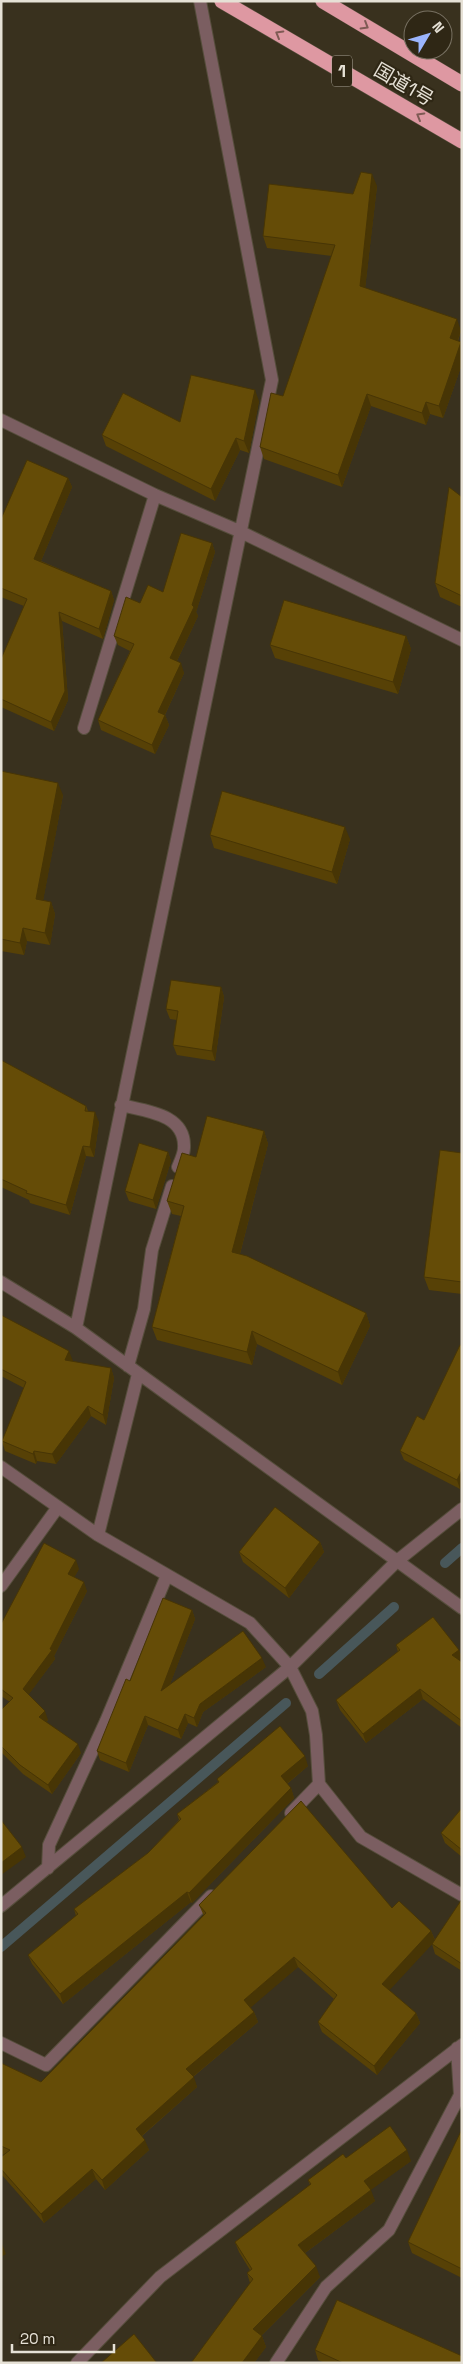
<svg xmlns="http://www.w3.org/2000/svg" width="463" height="2364" viewBox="0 0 463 2364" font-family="'Space Grotesk','Noto Sans JP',sans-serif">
	<rect width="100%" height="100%" fill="#39311e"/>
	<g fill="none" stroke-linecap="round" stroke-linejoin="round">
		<path stroke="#48575a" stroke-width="10" d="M 445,1563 L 462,1548
			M 319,1674 L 394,1607
			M 1,1947 L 286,1703"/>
		<g stroke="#554d3b" stroke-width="14">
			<path id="minor" d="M 1,420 L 155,495 L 239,531 L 462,640
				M 84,728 L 155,495
				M 121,1105 C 146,1111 186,1114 184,1148 C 184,1154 180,1162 178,1167
				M 1,1282 L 76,1328 L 462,1608
				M 76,1328 L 272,380 L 200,1
				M 128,1366 L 144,1309 L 152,1250 L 172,1186
				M 1,1467 L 98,1535 L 250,1623 L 290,1667 L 312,1711 L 316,1735 L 319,1784 L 361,1837 L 462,1895
				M 98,1535 L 138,1374
				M 1,1586 L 58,1507
				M 291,1813 L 319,1784
				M 48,1868 L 49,1845 L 106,1721 L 167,1575
				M 1,1906 L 290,1667 L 397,1561 L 462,1509
				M 1,2043 L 46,2065 L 211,1896
				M 77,2363 L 160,2277 L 462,2045
				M 276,2363 L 326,2287 L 389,2230 L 460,2095 L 457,2048"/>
		</g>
		<g stroke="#554d3b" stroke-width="16">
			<path id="highway" d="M 222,1 L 462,141
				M 323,1 L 462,84"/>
		</g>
		<use href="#minor" stroke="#7b5e61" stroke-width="12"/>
		<use href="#highway" stroke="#de98a2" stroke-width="15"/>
	</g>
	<path fill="#574106" d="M 377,186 L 365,288 L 461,331 L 458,341 L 462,345 L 462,364 L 443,418 L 430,414 L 426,425 L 371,406 L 342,487 L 264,459 L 260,447 L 283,396 L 332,256 L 267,248 L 263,236 L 353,194 Z
		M 259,401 L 249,453 L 240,450 L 215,501 L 106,446 L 102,435 L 180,422 Z
		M 68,478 L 72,487 L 41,561 L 111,591 L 114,600 L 103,639 L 62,621 L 68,700 L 54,731 L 1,707 L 1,659 L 24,606 L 1,597 L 1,519 Z
		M 462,497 L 462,607 L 440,597 L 435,583 Z
		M 212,543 L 215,552 L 196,612 L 198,616 L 177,661 L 184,673 L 165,715 L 169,725 L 155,754 L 101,730 L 98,720 L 130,651 L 118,645 L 114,636 L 140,603 L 163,592 Z
		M 406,636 L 411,649 L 398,694 L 275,658 L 270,645 Z
		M 1,771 L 63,795 L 43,900 L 51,902 L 55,914 L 50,945 L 27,941 L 24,955 L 1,951 Z
		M 210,835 L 350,839 L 337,884 L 214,848 Z
		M 221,987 L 224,997 L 215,1061 L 177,1055 L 173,1045 L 177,1020 L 170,1019 L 166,1009 Z
		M 1,1060 L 86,1106 L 88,1111 L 99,1122 L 94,1157 L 86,1156 L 70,1215 L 30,1203 L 29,1200 L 1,1187 Z
		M 264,1131 L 268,1144 L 240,1254 L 366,1313 L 370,1326 L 342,1385 L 257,1344 L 252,1365 L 157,1340 L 152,1327 L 181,1216 L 172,1214 L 167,1201 L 196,1157 Z
		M 168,1152 L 171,1161 L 156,1209 L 129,1201 L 125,1191 Z
		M 462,1153 L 462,1294 L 429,1290 L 424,1277 Z
		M 1,1315 L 73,1361 L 72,1362 L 111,1368 L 114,1378 L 106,1425 L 91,1416 L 56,1464 L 37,1461 L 36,1464 L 5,1451 L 2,1441 L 24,1388 L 1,1376 Z
		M 462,1345 L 460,1489 L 404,1460 L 400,1451 L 424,1420 Z
		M 320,1542 L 324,1552 L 289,1598 L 243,1562 L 239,1552 Z
		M 79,1569 L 74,1577 L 87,1591 L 54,1656 L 55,1659 L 28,1695 L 48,1720 L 46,1722 L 81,1753 L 52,1794 L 23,1774 L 1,1752 L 1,1711 L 10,1702 L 1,1696 L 1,1624 Z
		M 192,1610 L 195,1619 L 170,1684 L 266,1667 L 203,1712 L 197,1727 L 188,1723 L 181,1739 L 148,1725 L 129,1772 L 100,1760 L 97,1751 L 130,1681 Z
		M 396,1645 L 459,1650 L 462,1658 L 462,1660 L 460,1661 L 462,1662 L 462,1728 L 423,1699 L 366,1743 L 340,1710 L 336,1700 L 398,1652 Z
		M 308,1766 L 287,1784 L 291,1788 L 294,1798 L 192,1903 L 191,1902 L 63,2004 L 32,1964 L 28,1955 L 76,1916 L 74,1909 L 148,1853 L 179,1820 L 177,1814 L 218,1782 L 217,1779 Z
		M 462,1808 L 462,1857 L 445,1843 L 441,1833 Z
		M 462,1899 L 462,1971 L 435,1954 L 432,1944 L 389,1990 L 416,2013 L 420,2023 L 377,2075 L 322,2032 L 318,2022 L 334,1999 L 298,1967 L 250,2007 L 254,2012 L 258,2022 L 193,2077 L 197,2087 L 142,2136 L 149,2150 L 105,2190 L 96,2179 L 44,2223 L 1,2174 L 1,2157 L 4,2155 L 1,2154 L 1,2063 L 41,2082 L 204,1916 L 199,1905 L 392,1908 L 431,1931 L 435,1940 Z
		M 462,2129 L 462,2278 L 412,2253 L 408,2242 Z
		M 346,2158 L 411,2161 L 370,2190 L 375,2201 L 305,2253 L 320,2277 L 261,2336 L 262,2336 L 266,2347 L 254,2363 L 250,2283 L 247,2273 L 250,2270 L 239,2252 L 235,2242 L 310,2185 L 308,2180 Z
		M 315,2350 L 462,2363 L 325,2363 L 318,2360 Z"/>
	<path fill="#473505" d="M 372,174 L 377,186 L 364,298 L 360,286 Z
		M 457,319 L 461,331 L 454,350 L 450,338 Z
		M 461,342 L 462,345 L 462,364 L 443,418 L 439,406 Z
		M 255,390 L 259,401 L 249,453 L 244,441 Z
		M 367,394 L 371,406 L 342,487 L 338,475 Z
		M 426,402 L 430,414 L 426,425 L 422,413 Z
		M 236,438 L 240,450 L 215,501 L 211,489 Z
		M 68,478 L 72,487 L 38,568 L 34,559 Z
		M 212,543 L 215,552 L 196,612 L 198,616 L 174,667 L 170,658 L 192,605 Z
		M 111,591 L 114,600 L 103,639 L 99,629 Z
		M 59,612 L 62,621 L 68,700 L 54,731 L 51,722 Z
		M 406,636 L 411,649 L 398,694 L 393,682 Z
		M 181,663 L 184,673 L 162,721 L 158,712 Z
		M 165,715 L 169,725 L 155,754 L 152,745 Z
		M 58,783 L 63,795 L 41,912 L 36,899 Z
		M 345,827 L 350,839 L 337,884 L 332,872 Z
		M 51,902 L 55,914 L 50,945 L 45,933 Z
		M 23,928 L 27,941 L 24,955 L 20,943 Z
		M 221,987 L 224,997 L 215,1061 L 212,1051 Z
		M 95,1112 L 99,1122 L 94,1157 L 90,1147 Z
		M 264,1131 L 268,1144 L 237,1265 L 232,1252 Z
		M 83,1146 L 86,1156 L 70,1215 L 66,1205 Z
		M 168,1152 L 171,1161 L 156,1209 L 153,1200 Z
		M 366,1313 L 370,1326 L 342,1385 L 338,1372 Z
		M 252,1331 L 257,1344 L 252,1365 L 247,1352 Z
		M 69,1351 L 73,1361 L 68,1370 L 65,1360 Z
		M 111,1368 L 114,1378 L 106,1425 L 103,1415 Z
		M 88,1406 L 91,1416 L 56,1464 L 52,1454 Z
		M 34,1451 L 37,1461 L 36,1464 L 33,1454 Z
		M 462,1470 L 462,1485 L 460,1489 L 457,1480 Z
		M 320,1542 L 324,1552 L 289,1598 L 285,1588 Z
		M 76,1560 L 79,1569 L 71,1583 L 68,1574 Z
		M 84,1582 L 87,1591 L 54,1656 L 55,1659 L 26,1698 L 23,1689 L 50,1649 Z
		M 192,1610 L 195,1619 L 164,1700 L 161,1691 Z
		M 459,1650 L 462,1658 L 462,1660 L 456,1665 L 452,1655 Z
		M 262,1658 L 266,1667 L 203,1712 L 197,1727 L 194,1718 L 200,1704 Z
		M 420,1689 L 423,1699 L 366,1743 L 363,1734 Z
		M 45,1711 L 48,1720 L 42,1725 L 39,1717 Z
		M 185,1714 L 188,1723 L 181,1739 L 178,1730 Z
		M 145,1716 L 148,1725 L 129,1772 L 126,1763 Z
		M 78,1744 L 81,1753 L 52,1794 L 48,1785 Z
		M 305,1756 L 308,1766 L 284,1786 L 281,1776 Z
		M 291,1788 L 294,1798 L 192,1903 L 189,1893 Z
		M 22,1847 L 26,1857 L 1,1875 L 1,1863 Z
		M 187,1892 L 191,1902 L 63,2004 L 60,1994 Z
		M 431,1931 L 435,1941 L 386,1994 L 382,1984 Z
		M 294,1957 L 298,1967 L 248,2010 L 244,2000 Z
		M 254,2012 L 258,2022 L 190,2079 L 186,2069 Z
		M 416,2013 L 420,2023 L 377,2075 L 374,2066 Z
		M 194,2077 L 197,2087 L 139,2138 L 136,2129 Z
		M 145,2140 L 149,2150 L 105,2190 L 102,2180 Z
		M 407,2150 L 411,2161 L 368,2192 L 364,2181 Z
		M 92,2169 L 96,2179 L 44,2223 L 41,2214 Z
		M 371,2190 L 375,2201 L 302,2255 L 298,2245 Z
		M 2,2244 L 6,2254 L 1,2257 L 1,2245 Z
		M 316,2266 L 320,2277 L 257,2340 L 253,2329 Z
		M 262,2336 L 266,2347 L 254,2363 L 242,2363 Z"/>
	<path fill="#654c07" stroke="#473505" d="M 361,172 L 372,174 L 360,286 L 457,319 L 450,338 L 461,342 L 439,406 L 426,402 L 422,413 L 367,394 L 338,475 L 260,447 L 271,393 L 283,396 L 335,245 L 263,236 L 269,184 L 353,194 Z
		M 191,375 L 255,390 L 244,441 L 236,438 L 211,489 L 102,435 L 123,393 L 180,422 Z
		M 27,460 L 68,478 L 34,559 L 111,591 L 99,629 L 59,612 L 65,691 L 51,722 L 1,699 L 1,659 L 27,599 L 1,588 L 1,519 Z
		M 449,487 L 462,497 L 462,596 L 435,583 Z
		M 181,533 L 212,543 L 192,605 L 194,607 L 170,658 L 181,663 L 158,712 L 165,715 L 152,745 L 98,720 L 134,644 L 114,636 L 126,597 L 140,603 L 148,585 L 163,592 Z
		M 284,600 L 406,636 L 393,682 L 270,645 Z
		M 1,771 L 58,783 L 36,899 L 51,902 L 45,933 L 23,928 L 20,943 L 1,939 Z
		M 222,791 L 345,827 L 332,872 L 210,835 Z
		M 171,980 L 221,987 L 212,1051 L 173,1045 L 178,1011 L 166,1009 Z
		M 1,1060 L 86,1106 L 85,1111 L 95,1112 L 90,1147 L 83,1146 L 66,1205 L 26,1193 L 27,1191 L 1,1179 Z
		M 207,1116 L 264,1131 L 232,1252 L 247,1256 L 366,1313 L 338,1372 L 252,1331 L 247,1352 L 152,1327 L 184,1206 L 167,1201 L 182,1153 L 196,1157 Z
		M 139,1143 L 168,1152 L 153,1200 L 125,1191 Z
		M 440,1150 L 462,1153 L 462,1282 L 424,1277 Z
		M 1,1315 L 69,1351 L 65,1360 L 111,1368 L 103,1415 L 88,1406 L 52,1454 L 34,1451 L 33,1454 L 2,1441 L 26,1382 L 1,1369 Z
		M 460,1345 L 462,1345 L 462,1470 L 457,1480 L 400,1451 L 417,1416 L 424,1420 Z
		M 275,1507 L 320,1542 L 285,1588 L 239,1552 Z
		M 44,1543 L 76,1560 L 68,1574 L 84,1582 L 50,1649 L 52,1650 L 23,1689 L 45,1711 L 39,1717 L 78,1744 L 48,1785 L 20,1765 L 1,1746 L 1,1710 L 13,1698 L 1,1689 L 1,1624 Z
		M 163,1598 L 192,1610 L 161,1691 L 243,1631 L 262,1658 L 200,1704 L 194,1718 L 185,1714 L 178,1730 L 145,1716 L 126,1763 L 97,1751 L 126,1679 L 130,1681 Z
		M 433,1617 L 459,1650 L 452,1655 L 462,1662 L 462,1721 L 420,1689 L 363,1734 L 336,1700 L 400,1650 L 396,1645 Z
		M 280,1726 L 305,1756 L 281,1776 L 291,1788 L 189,1893 L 187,1892 L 60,1994 L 28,1955 L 78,1914 L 74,1909 L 148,1853 L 181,1819 L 177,1814 L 219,1782 L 217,1779 Z
		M 301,1801 L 392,1908 L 399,1901 L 431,1931 L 382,1984 L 416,2013 L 374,2066 L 318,2022 L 337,1995 L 294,1957 L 244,2000 L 254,2012 L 186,2069 L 194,2077 L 136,2129 L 145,2140 L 102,2180 L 92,2169 L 41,2214 L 1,2169 L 1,2157 L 10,2150 L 1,2146 L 1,2063 L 41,2082 L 206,1913 L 199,1905 Z
		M 462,1808 L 462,1850 L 441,1833 Z
		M 1,1820 L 22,1847 L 1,1863 Z
		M 462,1899 L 462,1964 L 432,1944 Z
		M 390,2126 L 407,2150 L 364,2181 L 371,2190 L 298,2245 L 316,2266 L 253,2329 L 262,2336 L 242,2363 L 191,2363 L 253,2279 L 247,2273 L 252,2269 L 235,2242 L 311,2184 L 308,2180 L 343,2154 L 346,2158 Z
		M 462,2129 L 462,2269 L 408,2242 Z
		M 337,2300 L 462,2356 L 462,2363 L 343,2363 L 315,2350 Z
		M 134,2334 L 157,2363 L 101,2363 Z"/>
	<defs><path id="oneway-chevron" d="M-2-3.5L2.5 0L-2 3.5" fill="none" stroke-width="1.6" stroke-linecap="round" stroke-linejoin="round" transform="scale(1.25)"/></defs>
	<g stroke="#7e5a54">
		<use href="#oneway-chevron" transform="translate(365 26) rotate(31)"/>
		<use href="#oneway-chevron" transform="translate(279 34) rotate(-150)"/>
		<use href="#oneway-chevron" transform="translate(420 116) rotate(-150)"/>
	</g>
	<g text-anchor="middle" stroke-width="4.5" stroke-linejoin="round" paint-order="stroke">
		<rect fill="#2f2715" stroke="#afa99c" stroke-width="1" x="332" y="55.5" width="20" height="31" rx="4"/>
		<g font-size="18" font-weight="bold" fill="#e6e1d6">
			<text x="342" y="77">1</text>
		</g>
		<g font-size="19" fill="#e6e1d6" stroke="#2f2715">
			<text transform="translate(404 84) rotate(30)" y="7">国道1号</text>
		</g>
	</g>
	<rect width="463" height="2364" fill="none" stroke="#e6e1d6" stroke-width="5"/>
	<g transform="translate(428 35) rotate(52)"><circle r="24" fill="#2f2715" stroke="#787162"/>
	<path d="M0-4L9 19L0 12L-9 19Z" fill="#9bb5fd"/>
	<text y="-8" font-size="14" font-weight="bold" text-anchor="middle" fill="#e6e1d6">N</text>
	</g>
	<path d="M12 2344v8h102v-8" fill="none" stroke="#e6e1d6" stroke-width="2.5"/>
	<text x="20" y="2344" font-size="15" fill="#e6e1d6" stroke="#2f2715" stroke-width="4" paint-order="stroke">20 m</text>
</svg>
